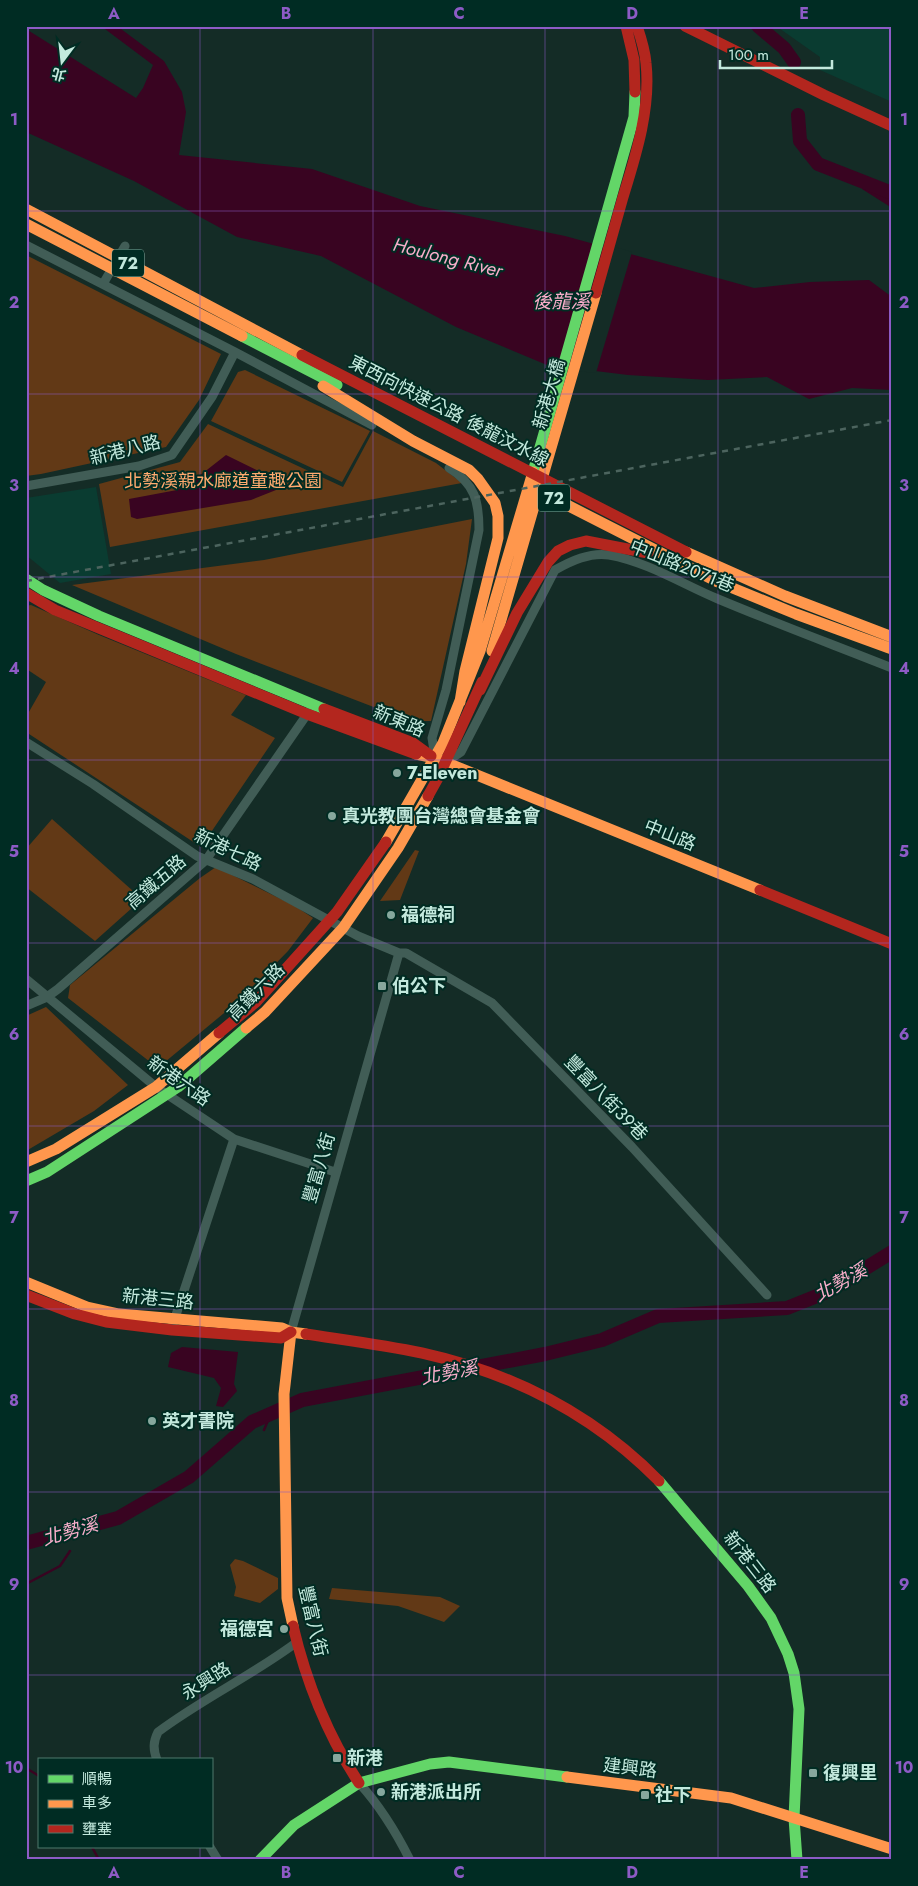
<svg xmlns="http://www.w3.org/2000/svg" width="918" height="1886" viewBox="0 0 918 1886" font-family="Jost,'Noto Sans TC',sans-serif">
	<rect width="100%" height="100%" fill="#142c26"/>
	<path fill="#0a3c31" d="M 776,26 L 892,26 L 892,102 L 820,70 L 820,57 Z
		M 96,487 L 111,574 L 60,583 L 26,555 L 26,498 Z"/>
	<path fill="#623916" d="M 26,255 L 221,354 L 199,400 L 166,447 L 41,474 L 26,476 Z
		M 245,370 L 370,431 L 342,482 L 211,421 L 238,372 Z
		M 208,424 L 343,487 L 373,431 L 436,463 L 462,483 L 110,547 L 99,484 L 180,462 Z
		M 472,519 L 466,564 L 431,721 L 410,721 L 236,654 L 72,585 L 264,560 Z
		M 31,605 L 99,635 L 246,695 L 231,715 L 275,738 L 201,847 L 26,732 L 26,717 L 46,682 L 28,670 L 26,672 L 26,606 Z
		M 52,819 L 142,899 L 95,941 L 26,887 L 26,849 Z
		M 415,850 L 419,851 L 400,900 L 380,901 Z
		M 216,867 L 295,906 L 313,918 L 288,951 L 241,999 L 165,1062 L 154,1065 L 68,998 L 70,985 L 200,878 Z
		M 46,1007 L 128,1085 L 94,1111 L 26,1151 L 26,1016 Z
		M 235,1559 L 243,1561 L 278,1578 L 278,1589 L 260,1603 L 234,1596 L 236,1587 L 230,1565 Z
		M 332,1588 L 440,1597 L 460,1606 L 444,1622 L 398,1606 L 329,1599 Z"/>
	<path fill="#390421" d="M 101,26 L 117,26 L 164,61 L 182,92 L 186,112 L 179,155 L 312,169 L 420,206 L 565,236 L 754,288 L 810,282 L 869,280 L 892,297 L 892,390 L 852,388 L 809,399 L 767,377 L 708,380 L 628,375 L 547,365 L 456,327 L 321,256 L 237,237 L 134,181 L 26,132 L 26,29 L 136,98 L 143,88 L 153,65 Z
		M 872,181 L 892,188 L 892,208 L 862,189 Z
		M 226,455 L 275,479 L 278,484 L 276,490 L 251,500 L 137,519 L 131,517 L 129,499 L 177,490 L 203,473 Z
		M 182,1347 L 238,1352 L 234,1384 L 237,1391 L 223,1407 L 216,1406 L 221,1388 L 214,1378 L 168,1367 L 171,1353 Z"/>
	<path fill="#142c26" d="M 605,244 L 632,252 L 596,373 L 568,370 Z"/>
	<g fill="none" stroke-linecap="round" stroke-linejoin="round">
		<path stroke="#390421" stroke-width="2.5" d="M 264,1430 L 271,1413
			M 26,1584 L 60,1566 L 70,1551
			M 26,1768 L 39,1776
			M 92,1847 L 99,1860"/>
		<path stroke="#390421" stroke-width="14" d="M 758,26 L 784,48 L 794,62
			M 798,115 L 800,141 L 818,164 L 892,193
			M 26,1543 L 118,1518 L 189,1477 L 252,1422 L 302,1400 L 545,1354 L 602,1340 L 658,1316 L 787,1308 L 827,1292 L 892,1252"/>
		<path stroke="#415d56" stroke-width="9" d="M 26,245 L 235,352 L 372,425
			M 103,284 L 125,246
			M 26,486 L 139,466 L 172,455 L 212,397 L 235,352
			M 26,742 L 93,784 L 197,856 L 253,879 L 358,936 L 399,953 L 406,953 L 492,1003 L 632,1147 L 767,1295
			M 435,757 L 432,738 L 446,690 L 479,530 C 479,501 475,484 449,468
			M 446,762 L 461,752 L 555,570 C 571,561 590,552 609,555 C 648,562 682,584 718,599 C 775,623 834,645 892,668
			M 26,979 L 156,1087 L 234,1139 L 335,1172
			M 26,1006 L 47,997 L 58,989 L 206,860 L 310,710
			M 173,1324 L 234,1139
			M 291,1332 L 399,953
			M 157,1760 C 153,1749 153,1742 158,1732 C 202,1699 253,1675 297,1642
			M 359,1783 C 380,1806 396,1832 410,1860
			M 210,1847 L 218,1860"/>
		<path stroke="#63d668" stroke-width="11" d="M 242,336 L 337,385
			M 533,472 L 634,117 L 635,92
			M 26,579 L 43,590 L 99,616 L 324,709
			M 26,1181 L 47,1172 L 178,1087 L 246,1028
			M 659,1481 L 748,1586 L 771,1618 L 788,1654 L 794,1673 L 799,1709 L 794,1818 L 797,1860
			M 260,1860 L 294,1825 L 359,1783 L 430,1764 L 449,1762 L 567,1777"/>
		<path stroke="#ff974d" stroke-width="11" d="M 26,209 L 302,355
			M 26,224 L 242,336
			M 323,386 L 413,441 L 469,470 L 478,479 L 495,503 L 498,516 L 498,538 L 465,671 L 460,702
			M 565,504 L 718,582 L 796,614 L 892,649
			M 686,552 L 785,596 L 892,637
			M 492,651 L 596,293
			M 416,754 L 435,758 L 760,890
			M 386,842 L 443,743 L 480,651 L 533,472
			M 246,1028 L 265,1012 L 343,928 L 398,848 L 428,796
			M 26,1162 L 56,1149 L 156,1087 L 219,1033
			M 26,1282 L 87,1307 L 119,1314 L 282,1328 L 291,1332 L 306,1334
			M 291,1332 L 284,1394 L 287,1598 L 293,1626
			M 567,1777 L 731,1798 L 892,1849"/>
		<path stroke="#b3261e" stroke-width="11" d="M 626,26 L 634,60 L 635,92
			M 685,26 L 824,95 L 892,126
			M 596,293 C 605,261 614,229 623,197 C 636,155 651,108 646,63 C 645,50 641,38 637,26
			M 302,355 L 686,552
			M 26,593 L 55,610 L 307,714 L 416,754
			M 480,690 L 517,613 L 548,562 L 558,551 L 570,545 L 586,541 L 648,553
			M 324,709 L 413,743 L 431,756
			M 428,796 L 438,778 L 482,682
			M 760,890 L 892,944
			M 219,1033 L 256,1002 L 337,912 L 386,842
			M 26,1295 L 75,1314 L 106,1322 L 172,1330 L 281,1338 L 291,1332
			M 306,1334 C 345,1340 384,1345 422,1353 C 512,1373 594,1415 659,1481
			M 293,1626 C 306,1681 328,1736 359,1783"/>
		<path stroke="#4c645e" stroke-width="2.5" stroke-dasharray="6 6" stroke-linecap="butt" d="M 26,581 L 892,420"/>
	</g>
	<path fill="none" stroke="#8d5bc6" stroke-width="1" stroke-opacity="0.55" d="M 200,26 L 200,1760M 373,26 L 373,1860M 545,26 L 545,1860M 718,26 L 718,1860M 26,211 L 892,211M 26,394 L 892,394M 26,577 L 892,577M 26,760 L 892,760M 26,943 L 892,943M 26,1126 L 892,1126M 26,1309 L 892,1309M 26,1492 L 892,1492M 26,1675 L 892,1675M 200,1847 L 200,1860"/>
	<g fill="#86a79d" stroke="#002c23" stroke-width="2">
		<circle cx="397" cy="773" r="5"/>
		<circle cx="332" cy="816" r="5"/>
		<circle cx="391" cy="915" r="5"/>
		<rect x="377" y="981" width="10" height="10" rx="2.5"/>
		<circle cx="152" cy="1421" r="5"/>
		<circle cx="284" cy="1629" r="5"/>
		<rect x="332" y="1753" width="10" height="10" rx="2.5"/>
		<rect x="808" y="1768" width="10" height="10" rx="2.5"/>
		<circle cx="381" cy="1792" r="5"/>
		<rect x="640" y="1790" width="10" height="10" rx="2.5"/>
	</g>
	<g text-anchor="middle" stroke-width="4" stroke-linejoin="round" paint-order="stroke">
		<g fill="#002c23" stroke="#88b0a5" stroke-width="1">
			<rect x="112" y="249.5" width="32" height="27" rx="4"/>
			<rect x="538" y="484.5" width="32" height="27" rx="4"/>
		</g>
		<g font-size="16" font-weight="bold" fill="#c3e9dd">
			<text x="128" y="269">72</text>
			<text x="554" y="504">72</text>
		</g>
		<g font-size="18" fill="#c3e9dd" stroke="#002c23">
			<text transform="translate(549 394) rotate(-74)" y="6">新港大橋</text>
			<text transform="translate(449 411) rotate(27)" y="6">東西向快速公路 後龍汶水線</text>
			<text transform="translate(125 450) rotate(-14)" y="6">新港八路</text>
			<text transform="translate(682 566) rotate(22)" y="6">中山路2071巷</text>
			<text transform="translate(399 721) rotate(23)" y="6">新東路</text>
			<text transform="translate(670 835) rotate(22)" y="6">中山路</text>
			<text transform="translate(228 850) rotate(26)" y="6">新港七路</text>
			<text transform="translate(156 882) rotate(-41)" y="6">高鐵五路</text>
			<text transform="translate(256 992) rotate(-45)" y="6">高鐵六路</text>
			<text transform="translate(179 1081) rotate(35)" y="6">新港六路</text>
			<text transform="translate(606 1098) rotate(46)" y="6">豐富八街39巷</text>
			<text transform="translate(319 1168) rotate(-74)" y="6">豐富八街</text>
			<text transform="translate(158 1299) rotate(6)" y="6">新港三路</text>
			<text transform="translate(750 1562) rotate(52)" y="6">新港三路</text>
			<text transform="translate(313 1621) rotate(77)" y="6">豐富八街</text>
			<text transform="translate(206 1681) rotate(-32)" y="6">永興路</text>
			<text transform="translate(630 1768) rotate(7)" y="6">建興路</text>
		</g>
		<g font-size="18" fill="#ffaa6f" stroke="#002c23">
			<text x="223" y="487">北勢溪親水廊道童趣公園</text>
		</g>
		<g font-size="18" font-weight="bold" fill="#c3e9dd" stroke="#002c23" text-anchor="start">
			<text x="407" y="779">7-Eleven</text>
			<text x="342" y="822">真光教團台灣總會基金會</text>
			<text x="401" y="921">福德祠</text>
			<text x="392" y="992">伯公下</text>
			<text x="162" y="1427">英才書院</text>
			<text x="274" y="1635" text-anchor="end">福德宮</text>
			<text x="347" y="1764">新港</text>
			<text x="823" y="1779">復興里</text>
			<text x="391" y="1798">新港派出所</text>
			<text x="655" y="1801">社下</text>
		</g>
		<g font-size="19" font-style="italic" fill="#f8adca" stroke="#002c23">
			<text transform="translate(448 257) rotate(14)" y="7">Houlong River</text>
			<text x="561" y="308">後龍溪</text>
			<text transform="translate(840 1282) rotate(-29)" y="7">北勢溪</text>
			<text transform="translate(449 1372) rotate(-11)" y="7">北勢溪</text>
			<text transform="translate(70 1531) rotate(-16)" y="7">北勢溪</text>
		</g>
	</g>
	<rect width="918" height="1886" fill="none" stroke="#002c23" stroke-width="55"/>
	<rect x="38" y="1758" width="175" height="90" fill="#002c23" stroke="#4e786d"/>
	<rect x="48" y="1775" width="25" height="8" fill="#63d668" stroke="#4e786d"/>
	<text x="82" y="1784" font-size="15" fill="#c3e9dd">順暢</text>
	<rect x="48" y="1800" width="25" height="8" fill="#ff974d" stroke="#4e786d"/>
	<text x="82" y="1808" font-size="15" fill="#c3e9dd">車多</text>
	<rect x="48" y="1825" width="25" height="8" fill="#b3261e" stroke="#4e786d"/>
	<text x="82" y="1834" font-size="15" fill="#c3e9dd">壅塞</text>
	<g transform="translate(62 62) rotate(195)" stroke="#002c23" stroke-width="4" paint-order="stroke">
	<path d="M0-4L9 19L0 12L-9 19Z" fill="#c3e9dd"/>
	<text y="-8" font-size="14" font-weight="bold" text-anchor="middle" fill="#c3e9dd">北</text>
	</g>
	<path d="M720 60v8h112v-8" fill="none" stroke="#c3e9dd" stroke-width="2.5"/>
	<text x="728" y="60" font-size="15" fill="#c3e9dd" stroke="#002c23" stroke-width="4" paint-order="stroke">100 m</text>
	<rect x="28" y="28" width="862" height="1830" fill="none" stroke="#8d5bc6" stroke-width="2"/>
	<g font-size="16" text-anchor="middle" font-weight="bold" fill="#8d5bc6">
		<text x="114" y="19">A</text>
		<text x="286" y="19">B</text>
		<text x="459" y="19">C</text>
		<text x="632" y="19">D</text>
		<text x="804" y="19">E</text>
		<text x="14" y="125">1</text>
		<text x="904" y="125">1</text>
		<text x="14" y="308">2</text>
		<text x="904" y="308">2</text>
		<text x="14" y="491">3</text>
		<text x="904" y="491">3</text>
		<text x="14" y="674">4</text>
		<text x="904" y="674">4</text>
		<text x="14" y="857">5</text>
		<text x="904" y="857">5</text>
		<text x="14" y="1040">6</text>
		<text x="904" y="1040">6</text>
		<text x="14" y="1223">7</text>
		<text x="904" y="1223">7</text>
		<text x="14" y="1406">8</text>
		<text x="904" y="1406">8</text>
		<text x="14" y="1590">9</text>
		<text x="904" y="1590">9</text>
		<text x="14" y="1773">10</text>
		<text x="904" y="1773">10</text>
		<text x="114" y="1878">A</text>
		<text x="286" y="1878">B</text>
		<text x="459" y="1878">C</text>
		<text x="632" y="1878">D</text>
		<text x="804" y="1878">E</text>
	</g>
</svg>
